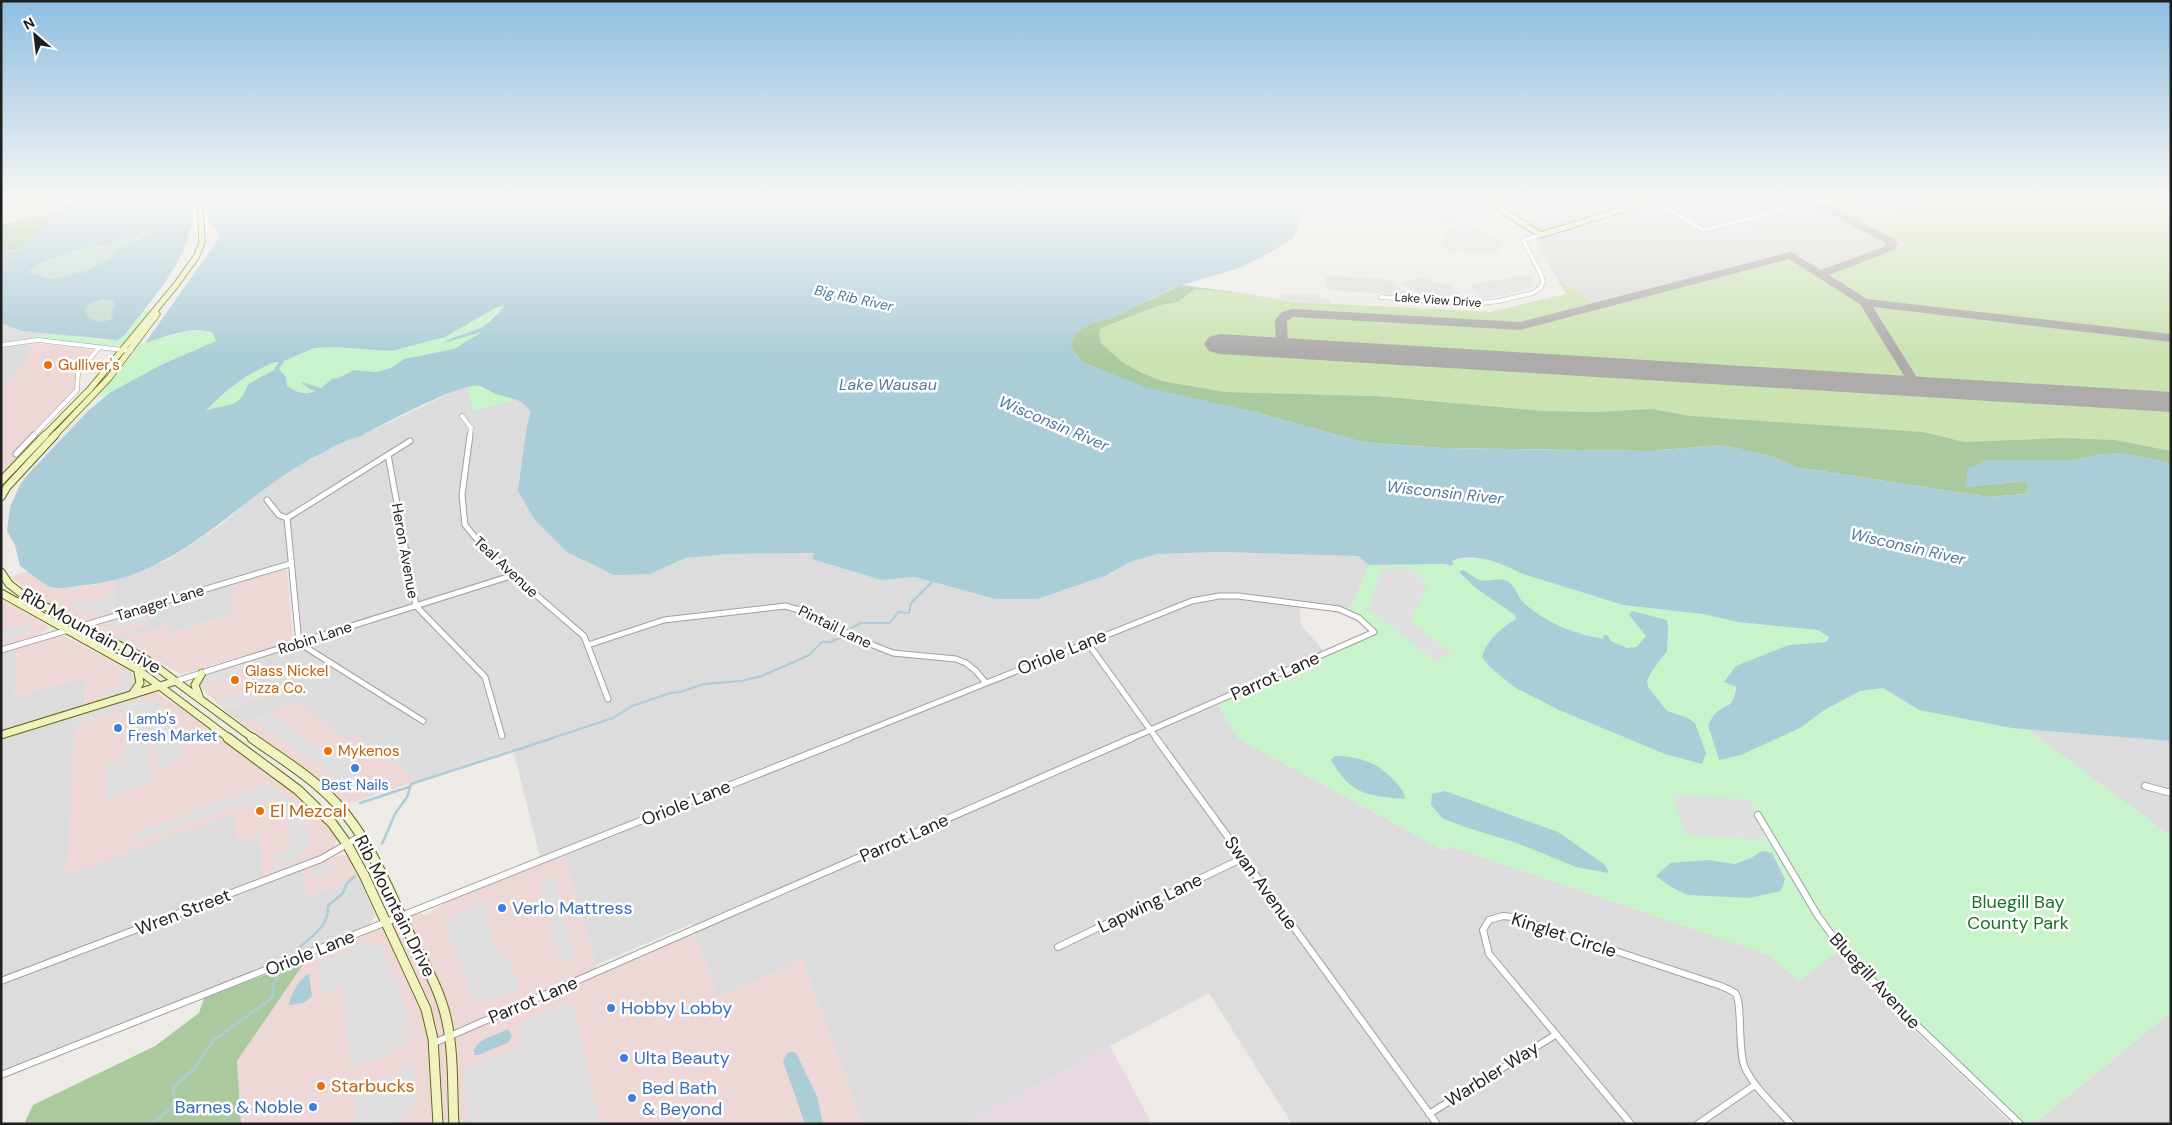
<svg xmlns="http://www.w3.org/2000/svg" width="2172" height="1125" font-family="'DM Sans',sans-serif">
<rect width="100%" height="100%" fill="#eeebe6"/>
<path fill="#dcdcdc" d="M1488,199H1648L1541,232Z
M1662,199H1719L1741,211L1697,224L1681,215L1653,223L1629,209Z
M1856,199H1924L1884,213Z
M1,323L22,331L51,333L32,339L26,361L1,390Z
M467,387L474,410L517,399L528,406L532,413L527,425L524,447L650,574L685,558L728,554L814,553L812,559L881,580L915,577L995,599L1061,591L1105,576L1130,562L1157,554L1220,552L1358,556L1369,565L1350,609L1338,606L1299,601L1301,625L1324,651L1214,699L1239,739L1445,851L1450,846L1769,955L1798,981L1837,952L1882,999L2012,1124H1292L1209,993L964,1124H863L802,960L718,998L691,924L596,965L562,848L540,857L513,749L417,781L397,764L356,737L347,741L297,703L242,723L225,711L272,695L257,682L255,659L332,634L331,629L311,636L306,637L301,634L294,560L232,579L234,614L169,633V625L118,640L112,636L148,625L113,614L115,580L168,560L222,524L262,489L294,467L347,439L359,437L459,389Z
M17,647L14,697L85,677L84,705L50,716L76,714L235,812L259,835L263,884L303,869L307,897L359,877L375,915L371,923L363,929L1,1070V652Z
M2027,729L2171,741V836Z
M2171,1012V1124H2034Z"/>
<path fill="#edd8d7" d="M30,342L78,348L89,350L91,352L76,372V386L72,393L17,449L31,446L1,477V390L26,361Z
M281,569L287,571L293,635L288,643L182,674L118,640L169,625L170,633L234,614L232,583Z
M27,571L50,587L95,585L115,580L113,619L148,608V626L112,636L35,596L10,577Z
M1,599L47,625V629L34,638L1,648Z
M62,635L130,671L138,681L132,690L84,705L85,677L14,697L17,647Z
M255,659L257,682L273,695L225,711L198,685L204,676L209,674Z
M152,693L158,694L186,711L306,802L324,820L337,838L334,848L324,854L262,878L259,835L236,843L234,813L66,875L76,714Z
M297,703L347,740L356,737L397,764L417,781L345,805L327,787L242,723Z
M563,851L598,972L693,930L718,998L802,960L863,1124H241L237,1061L311,953L416,910L425,916L464,890Z
M340,855H345L349,857L359,877L307,897L303,869Z"/>
<path fill="#e7d8e4" d="M1110,1046L1152,1124H964Z"/>
<path fill="#dddbd7" d="M1719,199H1856L1884,213L1924,199H2171V463L2152,459L1988,460V497L1075,333L1181,285L1241,293L1292,302L1491,312L1566,294L1535,240L1540,238L1629,209L1653,223L1678,216L1694,225L1740,211Z"/>
<path fill="#cae3b1" d="M1812,199H1856L1884,213L1924,199H2171V336L1887,303C1867,300 1849,291 1834,276L1839,270L1906,244L1886,232L1894,228L1866,212L1861,213L1852,209L1838,212Z
M1783,259L1798,263L1861,304L1906,379L1900,380L1299,344L1289,340L1286,334V321L1293,316L1522,328Z
M1557,279L1593,303L1513,323L1289,311L1277,316L1275,337C1267,346 1234,340 1222,339L1221,351L2171,410V451L2115,440L2063,438L1964,442L1923,432L1690,416L1652,409L1597,412L1543,411L1377,396L1226,392L1162,381L1140,372L1121,361L1099,341V333L1101,328L1160,305L1178,302L1195,289L1241,293L1292,302L1491,312L1566,294Z
M1882,308L2171,342V397L1927,381L1916,374L1877,312L1876,310Z"/>
<path fill="#abc99f" d="M57,212C46,229 23,257 1,249V224Z
M1181,285L1241,293L1195,289L1178,302L1160,305L1101,328L1099,333L1101,343L1121,361L1140,372L1162,381L1226,392L1377,396L1543,411L1597,412L1652,409L1690,416L1923,432L1964,442L2063,438L2115,440L2171,451V463L2122,453L2097,455L2074,460H1988L1966,487L2025,481L2028,485L2026,494L1988,497L1796,467L1774,457L1722,445L1650,451L1443,448L1362,442L1255,412L1145,388L1082,362L1070,347L1075,333L1089,324L1113,317Z
M307,959L237,1061L241,1124H24L33,1105L155,1046L199,1013L204,998Z"/>
<path fill="#c4dbd0" d="M150,231L152,232L150,234L122,247L109,259L86,271L50,279L30,273C40,257 102,246 120,241C130,238 139,232 150,231Z
M105,299L113,301L115,304L112,311L113,317L103,322L92,321L84,312C88,303 96,301 105,299Z"/>
<path fill="#c8f3cb" d="M1,199H74L60,208L57,212L1,224Z
M506,305L478,329L457,335L485,332L454,349L404,359L391,368L376,372L354,370L325,384L321,388L314,386L316,391C305,395 297,392 287,386L286,377L279,369L284,361L314,348L335,347L391,351L445,337L497,307Z
M153,308L123,344L116,347L32,339C60,322 96,351 124,335C132,331 138,317 143,310Z
M204,330L212,332L216,341L163,364L104,397H97L140,344L187,332Z
M275,362H280L275,370L248,384L245,393L237,403L210,409L204,413C224,391 248,374 275,362Z
M478,386L496,394L517,399L473,411L467,387Z
M1480,558L1509,566L1520,573L1623,605L1703,614L1738,622L1818,630L1829,637L1828,642L1736,666L1734,699C1724,709 1716,712 1708,725L1719,759L1800,728L1823,711L1860,691L1883,688L1919,710L2027,729L2171,836V1012L2033,1124H2020L1842,949L1798,981L1769,955L1450,846L1445,851L1239,739L1216,702L1374,632L1349,612L1369,565L1445,564L1451,566L1454,565L1452,561L1456,559Z"/>
<path fill="#dfdfdf" d="M1406,199H1419L1412,209L1409,208L1416,210L1414,209L1421,199H1434L1424,212L1421,211L1418,215L1399,210L1403,207L1401,206Z
M1451,204L1462,206L1467,210V214L1454,223L1441,225L1435,219L1438,216L1436,215L1447,208H1450Z
M1773,209L1789,218L1738,231L1728,229L1709,234L1698,227Z
M1463,224L1482,230L1501,239L1500,243L1503,244L1496,254L1481,251L1479,254L1456,249L1453,252L1446,249L1441,244L1443,238L1452,227Z
M1527,275L1534,278L1531,288L1511,294L1482,299L1469,285Z
M1326,276L1387,279L1405,291V295L1326,290Z
M1423,277L1432,282L1452,285L1465,301L1429,298L1399,283Z
M1281,294H1317L1320,297L1317,298L1331,299V304L1289,301L1281,299Z
M1382,568H1410L1418,574L1427,587L1410,622L1451,652L1437,662L1368,609Z
M116,590L112,611L103,614L87,615L72,607L76,602L90,600L89,602L106,598L110,591Z
M146,611V620L111,631L110,626L114,622Z
M31,623L30,634L1,643V631Z
M255,659V664L241,669V672L233,677L207,685L204,681L201,680L211,673Z
M125,668L136,678L137,683L127,692L101,700V694L111,687L116,690L127,682L117,676Z
M255,668L257,683L271,694L229,709L217,699L247,689V678H250V674H247V671Z
M135,700L136,703L152,700L164,706V711L171,709L172,730L161,740L150,744L152,781L107,800L106,765L123,758V748L126,747L125,712L123,709L72,727L73,718Z
M269,713L331,755L350,740L363,750L344,766L365,779L353,789L291,747L256,722Z
M199,728L198,740L174,748L181,747V760L157,771L156,744Z
M267,784L268,786L272,784L304,810L309,846L301,855L290,863L273,870L276,865L275,855L293,848V844L286,846V840L291,836L288,817L269,799L242,809V805L136,843V833L233,796L234,799L238,798V794Z
M1673,794L1751,800L1765,840L1685,835Z
M332,860L334,871L309,880V869Z
M552,877H555L574,958L561,963L555,941H551L550,934L553,930L548,913H544L542,905L545,902L540,881Z
M486,900L490,935L498,953L505,952L520,991L495,1000L474,1002L444,922Z
M370,941L372,947L380,943L401,993L410,1023L403,1027L404,1029L411,1026L414,1037L406,1040L407,1045L397,1049L396,1044L390,1047L391,1053L351,1070L343,984L321,996L319,964L340,955H346L347,950Z
M572,1001L600,1124H468L464,1070L521,1045L517,1025Z
M415,1064V1105L408,1108V1115L388,1124H358L354,1093L395,1075V1081L398,1080L403,1067Z"/>
<path fill="#abcdd7" fill-rule="evenodd" d="M74,199H1307L1304,213L1293,238L1271,252L1239,268L1175,287L1113,317L1089,324L1075,333L1070,347L1082,362L1145,387L1255,412L1362,442L1443,448L1650,451L1722,445L1774,457L1796,467L1988,497L2026,494L2028,485L2025,481L1966,487L1967,469L1988,460H2074L2097,455L2122,453L2171,463V741L2012,728L1919,710L1883,688L1860,691L1823,711L1800,728L1741,755L1719,760L1708,725C1710,722 1712,717 1715,714C1727,702 1733,710 1736,687L1724,682L1736,666L1789,645L1827,642L1829,637L1818,630L1738,622L1703,614L1623,605L1520,573C1503,563 1471,551 1452,561L1454,564L1451,566L1445,564L1369,565L1358,556L1220,552L1157,554L1130,562L1105,576L1037,599H995L915,577L881,580L812,559L814,553L728,554L685,558L650,574L614,575L567,552L535,520L518,491L527,425L531,413C523,398 511,399 496,394C490,392 485,387 479,386C461,382 380,426 359,437C344,440 331,448 318,455C238,496 181,577 85,585C75,586 61,590 51,587C46,586 26,570 20,566L15,545L7,531L10,507L20,485L29,473L89,410L111,392L163,364L216,341L212,332C190,326 166,337 145,343L217,241L219,236L216,227L207,223L190,227C186,263 146,306 125,335L117,340L22,331L1,323V249L9,252L21,248L51,222L59,208ZM150,231V234L122,247L109,259L86,271L50,279L30,272C41,256 101,246 120,241C131,238 139,232 150,231ZM105,299L113,301L115,304L112,311L113,317C102,326 87,321 85,309L93,302ZM505,306C496,314 489,325 477,329C466,334 454,336 443,343L482,332L454,349L404,359L391,368L376,372L354,370L338,378L332,379L321,388L301,382L308,388L315,391C305,396 297,392 287,386L286,377L279,369L284,361L314,348L335,347L391,351L445,337L497,307ZM275,362H279L274,370L248,384C239,411 227,402 206,411C225,390 248,373 275,362Z
M1463,570C1469,573 1474,578 1480,580C1489,582 1499,577 1507,581C1515,584 1517,596 1523,602C1545,623 1575,634 1604,639L1603,635L1608,636L1611,641L1627,648L1637,647L1646,636L1629,615L1632,611L1667,620L1668,626L1667,651L1652,671L1647,680L1648,687L1667,711L1688,718L1695,723L1706,753L1702,764L1665,754L1559,710L1514,687L1489,666L1482,657C1487,639 1502,628 1516,619L1515,615L1477,589L1459,572Z
M1335,756C1348,756 1359,758 1371,763C1381,767 1406,788 1405,799C1391,798 1367,796 1355,788C1345,782 1337,770 1331,760Z
M1445,791L1558,832L1605,865L1609,873L1576,867L1517,843L1468,828L1442,818L1431,805L1432,794Z
M1762,851L1772,853L1785,879L1781,891L1749,898L1688,895L1671,887L1656,876L1670,863L1708,860L1735,864L1751,858Z
M309,974L312,997L303,1003L289,1005C289,998 300,976 309,974Z
M508,1029L512,1035L509,1042L479,1055H474C472,1040 497,1035 508,1029Z
M792,1052L796,1053L817,1096L823,1124H805L783,1061L787,1053Z"/>
<path fill="#fff" d="M191,199H206L209,229L194,232Z"/>
<g fill="none" stroke-linecap="round" stroke-linejoin="round">
<path stroke="#abcdd7" stroke-width="2" d="M851,628L861,623H890L898,612L909,613L911,603L934,580
M549,739L613,718L632,706L670,693L680,692L704,684L741,681L762,676L809,655L822,642H830L840,638"/>
<path stroke="#abcdd7" stroke-width="2.5" d="M360,803L409,787
M382,844L395,814L407,797L411,784L553,738
M296,951C309,937 329,928 328,906L343,893L347,883L355,876
M151,1124L173,1107L174,1087L193,1070L214,1040L272,998L274,982L281,973"/>
<path fill="#aeacaa" fill-rule="evenodd" d="M1805,199H1816L1892,238L1898,244L1894,250L1829,275L1867,299L2171,334V342L1873,307L1923,387L1917,391L1911,387L1860,304L1789,259L1520,330L1293,317L1287,321L1288,349L1282,353L1276,349L1275,320L1282,312L1292,309L1520,322L1791,252L1821,270L1886,246L1884,242L1806,202Z"/>
<path fill="#aeacaa" fill-rule="evenodd" d="M1220,334L2171,392V412L1220,354L1209,351L1204,344L1209,337Z"/>
<g stroke="#a0a0a0" stroke-width="5">
<path id="street-far2" d="M1612,199L1627,208
M1758,199L1780,210
M1652,200L1703,230L1780,211
M1381,297L1473,304L1499,301L1533,293L1541,287L1543,282L1541,274L1523,240L1541,235
M1,345L38,340L131,351
M462,416L471,428L470,436
M33,436L77,390L78,373L98,349"/>
</g>
<g stroke="#a0a0a0" stroke-width="7">
<path id="street-far1" d="M470,435L462,495L465,525L480,543L521,582L584,636L608,699
M16,454L34,435
M388,455L416,606L485,677L502,736
M267,500L279,515L287,518L299,643L423,721
M287,518L410,441
M1087,642L1157,739
M588,645L664,620L785,606L807,612L860,640L893,653L956,659L966,663L976,671L986,683
M1,650L290,564
M176,681L514,575
M846,739L1192,601L1219,596H1238L1339,609L1359,618L1374,632L1130,739"/>
</g>
<g stroke="#a0a0a0" stroke-width="8">
<path id="street" d="M1156,738L1437,1124
M2145,786L2171,793
M1758,815L1818,916L1842,949L1906,1015L2020,1124
M1058,947L1243,858
M1,981L321,859L361,836
M434,1043L1132,738
M1,1075L849,738
M1429,1114L1555,1035
M1631,1124L1489,954L1483,930L1489,920L1503,916L1513,917L1721,986C1725,988 1731,990 1735,993C1743,1000 1737,1050 1745,1068C1756,1090 1775,1106 1791,1124
M1698,1124L1755,1085"/>
</g>
<g stroke="#616a11" stroke-width="7">
<path id="secondary-far2" d="M1484,199L1541,235L1655,199
M44,436L90,389L176,285L196,257L202,243L200,199
M54,436L109,378L157,314"/>
</g>
<g stroke="#616a11" stroke-width="9">
<path id="secondary-far1" d="M1,481L45,435
M1,497L7,487L55,435
M1,572L9,584L22,594L147,660L254,739
M1,593L137,669L230,739
M133,693L140,683L138,672
M200,699L195,685L202,673
M1,735L176,681"/>
</g>
<g stroke="#616a11" stroke-width="11">
<path id="secondary" d="M228,738L298,790L332,823L347,844L364,875L426,1009L433,1039L438,1124
M252,738C280,758 312,777 336,803C371,840 388,890 410,935C424,963 441,991 447,1022C454,1055 452,1090 454,1124"/>
</g>
<use href="#street-far2" stroke="#fff" stroke-width="4"/>
<use href="#street-far1" stroke="#fff" stroke-width="5"/>
<use href="#street" stroke="#fff" stroke-width="6"/>
<use href="#secondary-far2" stroke="#f0f3bf" stroke-width="5.5"/>
<use href="#secondary-far1" stroke="#f0f3bf" stroke-width="7"/>
<use href="#secondary" stroke="#f0f3bf" stroke-width="9"/>
</g>
<linearGradient id="sky" x2="0" y2="1"><stop stop-color="#8fbee1"/><stop offset="0.56" stop-color="#f7f6f4"/><stop offset="1" stop-color="#f7f6f4" stop-opacity="0"/></linearGradient>
<rect width="2172" height="357" fill="url(#sky)"/>
<g fill="#e8710a" stroke="#fff" stroke-width="2">
<circle cx="48" cy="365" r="5"/>
<circle cx="235" cy="680" r="5"/>
<circle cx="328" cy="751" r="5"/>
<circle cx="260" cy="811" r="5"/>
<circle cx="321" cy="1086" r="5"/>
</g>
<g fill="#3f7fe0" stroke="#fff" stroke-width="2">
<circle cx="118" cy="728" r="5"/>
<circle cx="355" cy="768" r="5"/>
<circle cx="502" cy="908" r="5"/>
<circle cx="611" cy="1008" r="5"/>
<circle cx="624" cy="1058" r="5"/>
<circle cx="632" cy="1098" r="5"/>
<circle cx="313" cy="1107" r="5"/>
</g>
<g text-anchor="middle" stroke-width="5" stroke-linejoin="round" paint-order="stroke">
<g font-size="12" fill="#1f1f1f" stroke="#fff">
<text transform="translate(1438 300) rotate(4)" y="4">Lake View Drive</text>
</g>
<g font-size="14" font-style="italic" fill="#52789d" stroke="#fff">
<text transform="translate(854 298) rotate(12)" y="5">Big Rib River</text>
</g>
<g font-size="15" fill="#c56008" stroke="#fff" text-anchor="start">
<text x="58" y="370">Gulliver's</text>
<text x="245" y="676">Glass Nickel<tspan x="245" dy="17">Pizza Co.</tspan></text>
<text x="338" y="756">Mykenos</text>
</g>
<g font-size="15" fill="#1f1f1f" stroke="#fff">
<text transform="translate(405 551) rotate(80)" y="5">Heron Avenue</text>
<text transform="translate(506 567) rotate(43)" y="5">Teal Avenue</text>
<text transform="translate(160 603) rotate(-17)" y="5">Tanager Lane</text>
<text transform="translate(835 627) rotate(26)" y="5">Pintail Lane</text>
<text transform="translate(315 638) rotate(-18)" y="5">Robin Lane</text>
</g>
<g font-size="15" fill="#366cbe" stroke="#fff" text-anchor="start">
<text x="128" y="724">Lamb's<tspan x="128" dy="17">Fresh Market</tspan></text>
<text x="355" y="790" text-anchor="middle">Best Nails</text>
</g>
<g font-size="16" font-style="italic" fill="#52789d" stroke="#fff">
<text x="888" y="390">Lake Wausau</text>
<text transform="translate(1054 423) rotate(23)" y="6">Wisconsin River</text>
<text transform="translate(1445 492) rotate(6)" y="6">Wisconsin River</text>
<text transform="translate(1908 546) rotate(13)" y="6">Wisconsin River</text>
</g>
<g font-size="18" fill="#1f1f1f" stroke="#fff">
<text transform="translate(91 631) rotate(29)" y="6">Rib Mountain Drive</text>
<text transform="translate(1062 652) rotate(-22)" y="6">Oriole Lane</text>
<text transform="translate(1275 676) rotate(-24)" y="6">Parrot Lane</text>
<text transform="translate(686 803) rotate(-22)" y="6">Oriole Lane</text>
<text transform="translate(904 838) rotate(-24)" y="6">Parrot Lane</text>
<text transform="translate(1261 883) rotate(54)" y="6">Swan Avenue</text>
<text transform="translate(1150 903) rotate(-26)" y="6">Lapwing Lane</text>
<text transform="translate(395 906) rotate(63)" y="6">Rib Mountain Drive</text>
<text transform="translate(183 912) rotate(-21)" y="6">Wren Street</text>
<text transform="translate(1564 935) rotate(18)" y="6">Kinglet Circle</text>
<text transform="translate(310 953) rotate(-22)" y="6">Oriole Lane</text>
<text transform="translate(1875 981) rotate(47)" y="6">Bluegill Avenue</text>
<text transform="translate(533 1000) rotate(-23)" y="6">Parrot Lane</text>
<text transform="translate(1492 1074) rotate(-32)" y="6">Warbler Way</text>
</g>
<g font-size="18" fill="#c56008" stroke="#fff" text-anchor="start">
<text x="270" y="817">El Mezcal</text>
<text x="331" y="1092">Starbucks</text>
</g>
<g font-size="18" fill="#18711f" stroke="#fff">
<text x="2018" y="908">Bluegill Bay<tspan x="2018" dy="21">County Park</tspan></text>
</g>
<g font-size="18" fill="#366cbe" stroke="#fff" text-anchor="start">
<text x="512" y="914">Verlo Mattress</text>
<text x="621" y="1014">Hobby Lobby</text>
<text x="634" y="1064">Ulta Beauty</text>
<text x="642" y="1094">Bed Bath<tspan x="642" dy="21">&amp; Beyond</tspan></text>
<text x="303" y="1113" text-anchor="end">Barnes &amp; Noble</text>
</g>
</g>
<rect width="2172" height="1125" fill="none" stroke="#1f1f1f" stroke-width="5"/>
<g transform="translate(35 35) rotate(332)" stroke="#ffffff" stroke-width="4" paint-order="stroke">
<path d="M0-4L9 19L0 12L-9 19Z" fill="#1f1f1f"/>
<text y="-8" font-size="14" font-weight="bold" text-anchor="middle" fill="#1f1f1f">N</text>
</g>
</svg>
